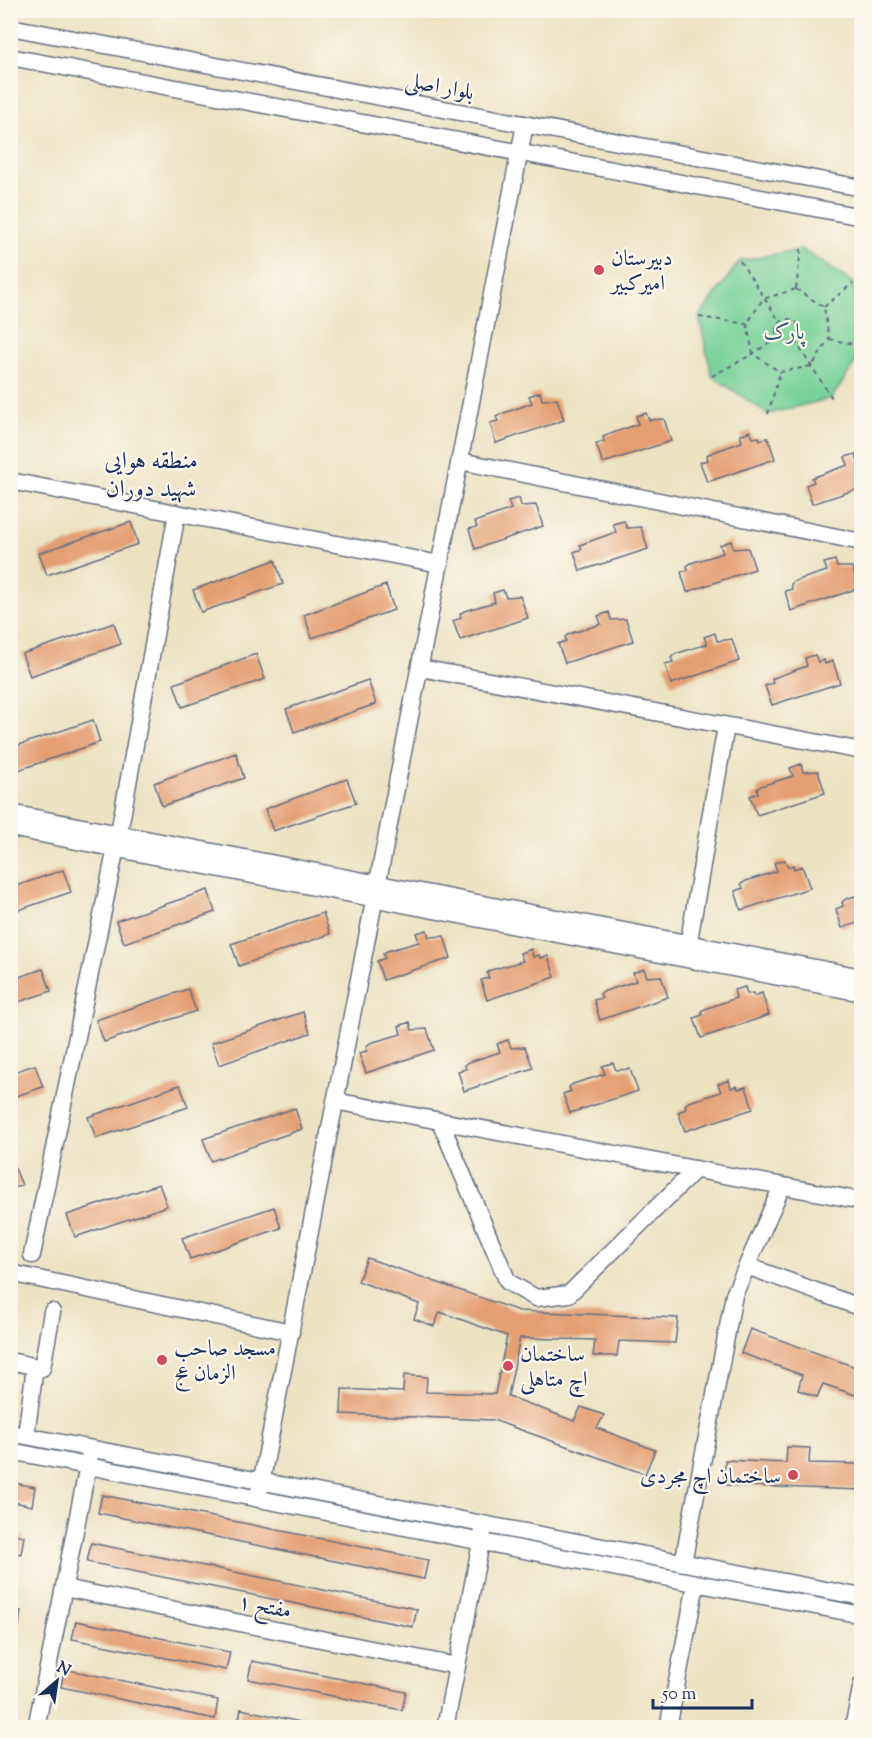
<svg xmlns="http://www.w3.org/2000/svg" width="872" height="1738" font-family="'Sorts Mill Goudy',Amiri,serif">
<rect width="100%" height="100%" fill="#fbf7ec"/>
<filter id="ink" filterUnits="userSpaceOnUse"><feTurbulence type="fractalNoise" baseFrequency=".0167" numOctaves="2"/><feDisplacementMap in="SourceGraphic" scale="12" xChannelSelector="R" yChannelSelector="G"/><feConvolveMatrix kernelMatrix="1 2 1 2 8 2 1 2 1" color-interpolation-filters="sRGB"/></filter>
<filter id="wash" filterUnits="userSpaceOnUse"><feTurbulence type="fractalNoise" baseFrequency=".008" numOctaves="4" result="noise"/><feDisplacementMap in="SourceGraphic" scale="24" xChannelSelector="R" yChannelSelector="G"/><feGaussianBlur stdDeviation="1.35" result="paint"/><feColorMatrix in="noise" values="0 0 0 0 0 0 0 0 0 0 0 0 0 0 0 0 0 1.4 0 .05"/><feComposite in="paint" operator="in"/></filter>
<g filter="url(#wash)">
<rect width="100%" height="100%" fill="#ece3c3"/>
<path fill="#78d298" stroke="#4a807b" stroke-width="1.5" d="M801,249L853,283L861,323V354L832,398L768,414L712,376L699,317L740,261Z"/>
<g id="blocks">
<path fill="#e49e72" d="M540,392L542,400L557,399L564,420L496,443L490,423L498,421L496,417L501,414L532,403L529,396Z
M646,413L649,420L664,419L671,441L603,463L596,444L604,441L603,437L607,435L638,424L636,416Z
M750,431L753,438L759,437L760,440L768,438L775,459L707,482L700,462L708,460L707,455L711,453L742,442L740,435Z
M856,454L858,461L861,460V488L812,504L806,485L814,482L812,478L817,476L848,465L845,457Z
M519,498L521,506L536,505L543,526L475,549L469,529L477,527L475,522L480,520L511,509L508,501Z
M624,521L627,528L641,527L648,549L580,571L574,552L582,549L580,545L585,543L616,532L613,524Z
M131,522L138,544L47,575L39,553Z
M731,541L733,549L748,548L755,569L687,592L681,572L688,570L687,566L691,563L723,553L720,545Z
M275,560L283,584L201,612L193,590Z
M835,560L837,567H852L859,588L791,611L785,591L792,589L791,584L795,581L827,571L824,563Z
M386,585L394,610L312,638L304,615Z
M503,590L506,597L520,596L528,618L460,640L453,621L461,618L460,614L464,611L495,602L493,593Z
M609,612L611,620L626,619L633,641L565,663L558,644L566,641L565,637L569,634L601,624L598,616Z
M114,623L121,644L30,676L22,654Z
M715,633L717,641L732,639L739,661L671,684L665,664L673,662L671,658L675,654L707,644L704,637Z
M256,654L265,679L182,707L174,684Z
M815,655L818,662L824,660L825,664L833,661L840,683L772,705L765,686L773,683L772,679L776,677L807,666L805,658Z
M368,680L376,704L294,732L286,709Z
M93,720L100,742L10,773V748Z
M236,753L244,778L162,806L154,783Z
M801,764L803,772L818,771L825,793L757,815L750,796L758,793L757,789L761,786L793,776L790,768Z
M347,779L356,803L273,831L265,809Z
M785,860L788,867L793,865L794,869L802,866L810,888L741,910L735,891L743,888L741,884L746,881L777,871L774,863Z
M63,870L71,892L10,913V888Z
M208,890L215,912L124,943L116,921Z
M861,894V922L842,928L836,909L843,906L842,902L846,899Z
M323,913L330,934L239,966L231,944Z
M427,930L429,937L444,936L451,958L383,980L377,961L385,958L383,954L387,951L419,942L416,933Z
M531,949L533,957L539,955L540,958L548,956L555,977L487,1000L481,980L489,978L487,973L491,970L523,961L520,953Z
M43,969L51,991L10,1005V980Z
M644,969L647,977L661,976L668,997L600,1020L594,1000L602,998L600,994L605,991L636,981L633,973Z
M745,987L747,994L753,993L754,996L762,993L769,1015L701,1038L694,1018L702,1015L701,1011L705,1009L736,998L734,990Z
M188,989L196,1011L104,1042L96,1020Z
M303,1012L310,1033L219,1065L211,1043Z
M410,1022L412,1030L427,1029L434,1050L366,1073L359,1053L367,1051L366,1047L370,1043L401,1034L399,1026Z
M508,1040L511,1048L525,1047L533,1068L464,1091L458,1071L466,1069L465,1065L469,1062L500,1052L497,1044Z
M613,1063L616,1070L630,1069L638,1091L570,1113L563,1094L571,1091L569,1087L573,1084L605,1074L602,1066Z
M35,1065L43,1087L10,1098V1073Z
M729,1080L731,1088L737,1086L738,1089L746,1087L753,1109L685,1131L678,1112L686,1109L685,1105L689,1102L721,1092L718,1084Z
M180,1085L188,1107L96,1138L88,1117Z
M295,1108L302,1129L211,1161L203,1139Z
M10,1157L22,1185L10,1189Z
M159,1184L167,1206L75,1237L67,1215Z
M274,1207L281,1228L190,1259L182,1238Z
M367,1258L519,1311L678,1318L675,1343L619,1341L617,1356H593L595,1340L520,1338L508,1396L574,1421L581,1407L604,1415L597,1428L655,1450L645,1474L493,1420L341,1414L342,1389L403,1392L404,1375L427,1377L426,1392L495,1394L507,1336L440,1312L434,1326L414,1319L419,1304L358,1281Z
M750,1329L861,1369V1397L823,1384L817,1397L798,1390L802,1375L741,1353Z
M787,1447L810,1448L809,1463L861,1464V1490L724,1485L725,1460L786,1463Z
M10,1482L35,1487L32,1506L10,1501Z
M102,1495L428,1560L424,1579L98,1513Z
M10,1533L24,1536L21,1554L10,1552Z
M91,1543L417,1609L413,1627L87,1562Z
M10,1609L21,1611L16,1641H10Z
M76,1621L230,1652L226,1670L72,1639Z
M252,1661L406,1692L402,1710L248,1679Z
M64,1669L218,1700L215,1719L61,1687Z
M241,1709L305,1723L304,1728H237Z"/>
</g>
</g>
<g filter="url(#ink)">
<use href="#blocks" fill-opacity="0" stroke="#646e81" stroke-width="1.5"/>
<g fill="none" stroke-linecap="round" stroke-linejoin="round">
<g stroke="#646e81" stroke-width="19">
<path id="minor" d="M10,27L862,188
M10,57L862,217
M460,461L862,542
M10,481L440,564
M420,668L862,751
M10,813L862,977
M10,828L862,993
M687,952L726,726
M335,1101L862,1201
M440,1121L508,1282L536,1298L569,1294L696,1169
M32,1255L119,833L177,513
M747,1266L862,1308
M10,1273L291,1332
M10,1361L42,1368L52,1312
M10,1433L862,1597
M26,1436L35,1367
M10,1451L862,1615
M258,1499L525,124
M683,1563L734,1295L782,1186
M64,1588L457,1666
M36,1728L90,1455
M445,1728L483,1532
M668,1728L696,1584
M853,1728L862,1684"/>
</g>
<path stroke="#646e81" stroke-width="2" stroke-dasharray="4.5 4.5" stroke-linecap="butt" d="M740,261L780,322
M796,289L824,307L829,339L812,366L780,372L753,354L747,324L763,299Z
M796,289L801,249
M824,307L853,283
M699,317L747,324
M776 331a12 12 0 1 1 24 0a12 12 0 1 1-24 0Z
M829,339L862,346
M795,341L832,398
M712,376L753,354L777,337
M768,414L780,372"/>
<use href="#minor" stroke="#fff" stroke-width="16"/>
</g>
</g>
<g fill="#d1495b" stroke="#fbf7ec" stroke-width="2">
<circle cx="599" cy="270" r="6"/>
<circle cx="162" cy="1360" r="6"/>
<circle cx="508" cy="1366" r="6"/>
<circle cx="793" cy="1475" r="6"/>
</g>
<g text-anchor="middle" stroke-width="4.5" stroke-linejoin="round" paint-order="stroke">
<g font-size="22" fill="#1b2f5e" stroke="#fbf7ec">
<text transform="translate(440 85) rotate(11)" y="8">بلوار اصلی</text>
<text transform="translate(265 1605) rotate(11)" y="8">مفتح ۱</text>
</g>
<g font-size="22" fill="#1b2f5e" stroke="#fbf7ec" text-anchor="start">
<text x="611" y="265">دبیرستان<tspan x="611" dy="25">امیرکبیر</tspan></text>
<text x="174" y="1355">مسجد صاحب<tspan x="174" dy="25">الزمان عج</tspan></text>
<text x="520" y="1361">ساختمان<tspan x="520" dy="25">اچ متاهلی</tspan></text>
<text x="781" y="1483" text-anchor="end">ساختمان اچ مجردی</text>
</g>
<g font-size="22" fill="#32586c" stroke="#fbf7ec">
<text x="784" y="339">پارک</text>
</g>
<g font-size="24" fill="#1b2f5e" stroke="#fbf7ec">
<text x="151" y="468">منطقه هوایی<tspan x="151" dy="28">شهید دوران</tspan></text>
</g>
</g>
<rect width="872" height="1738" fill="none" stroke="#fbf7ec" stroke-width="36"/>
<g transform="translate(57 1681) rotate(29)" stroke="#fbf7ec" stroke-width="4.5" paint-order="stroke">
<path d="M0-4.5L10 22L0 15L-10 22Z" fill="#1b2f5e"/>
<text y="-9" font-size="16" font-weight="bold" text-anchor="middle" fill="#1b2f5e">N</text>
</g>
<path d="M653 1699v9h99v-9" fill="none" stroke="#1b2f5e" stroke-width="3"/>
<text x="662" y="1699" font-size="18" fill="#1b2f5e" stroke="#fbf7ec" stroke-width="4.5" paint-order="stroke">50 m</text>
</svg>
